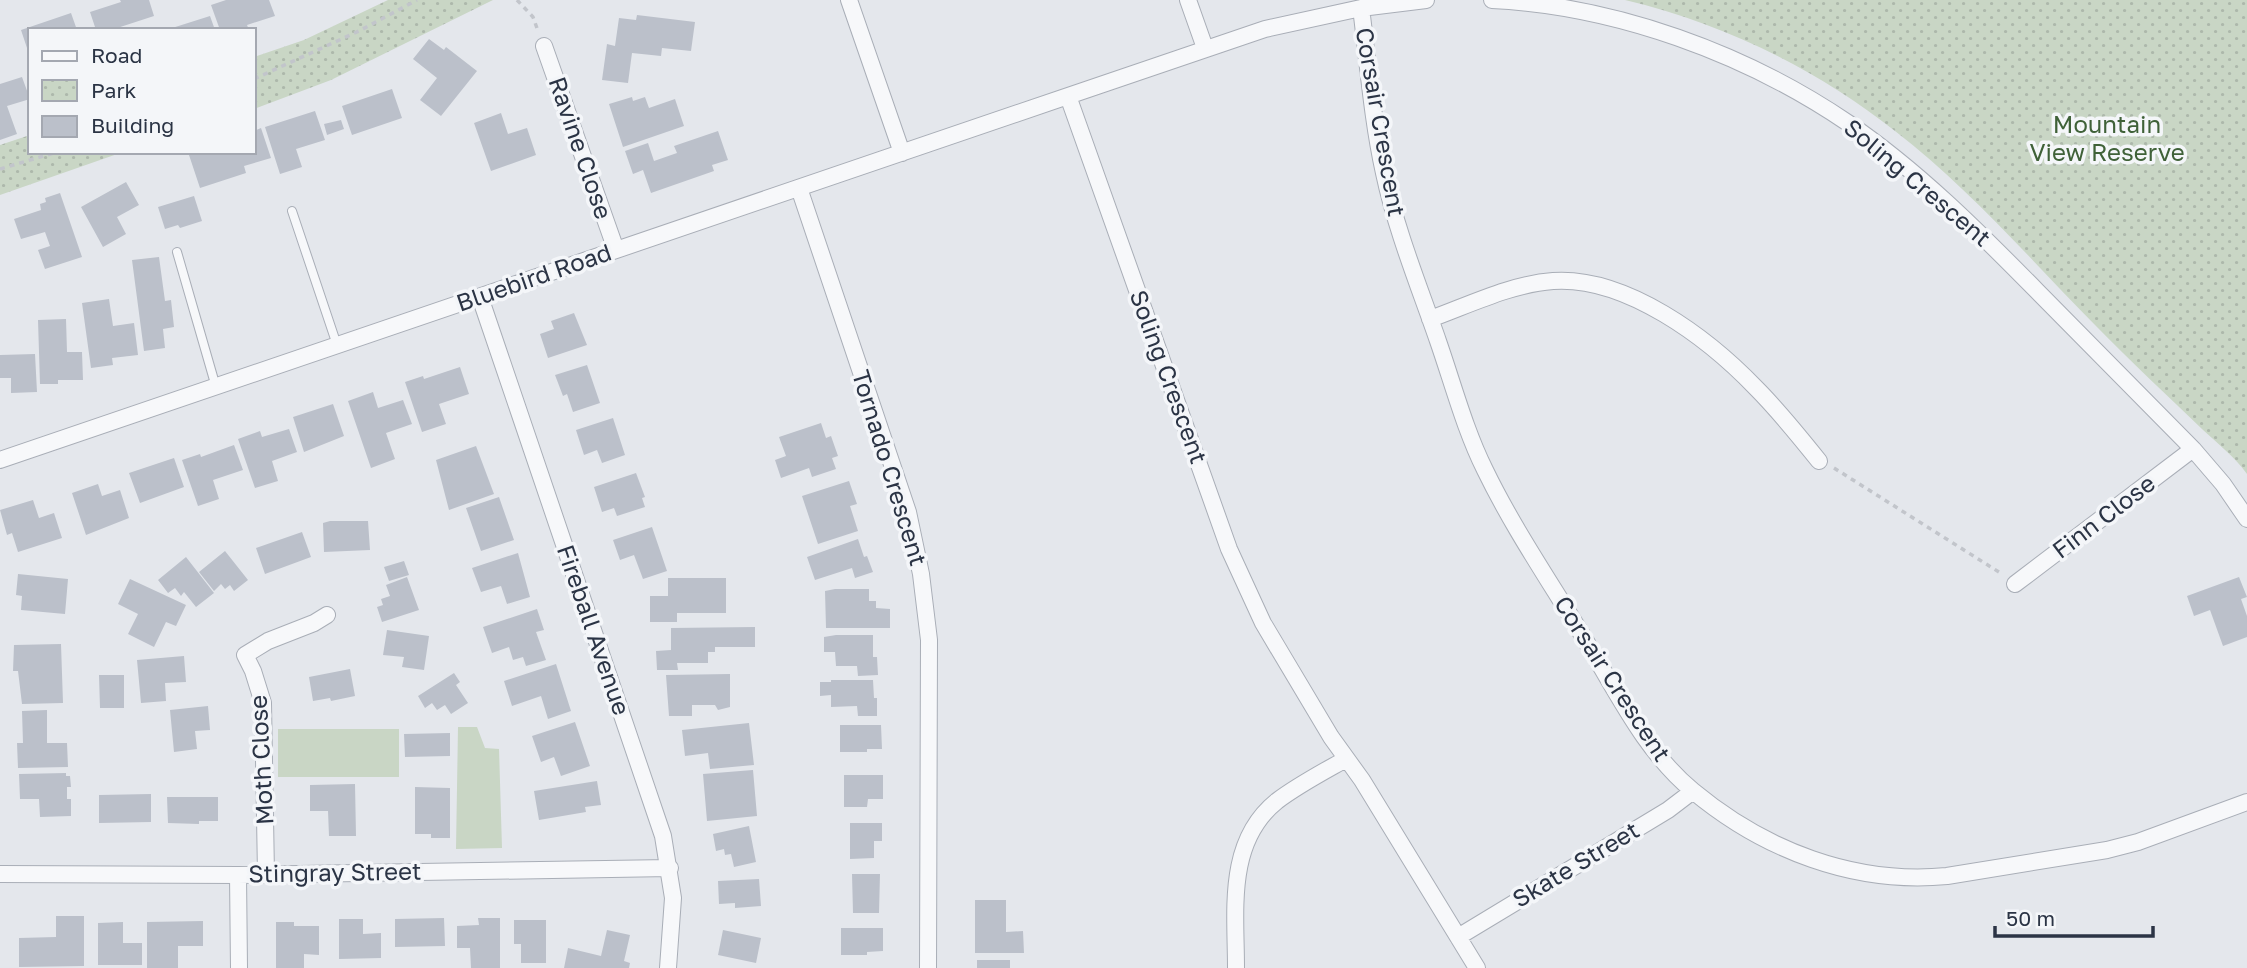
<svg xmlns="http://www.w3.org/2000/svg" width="2247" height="968" font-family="'Golos Text',sans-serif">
<defs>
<pattern id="park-dots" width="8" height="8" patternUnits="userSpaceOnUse" patternTransform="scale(1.75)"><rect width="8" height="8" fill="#c9d6c5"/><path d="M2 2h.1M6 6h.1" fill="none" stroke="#adb8ab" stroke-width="1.8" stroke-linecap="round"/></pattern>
</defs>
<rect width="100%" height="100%" fill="#e4e7ec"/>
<path fill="#c9d6c5" d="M458,727H477L485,748L499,749L502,848L456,849Z
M278,729H399V777H278Z"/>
<path fill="url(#park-dots)" d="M388,0H493L331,80L254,109V57L304,40Z
M1625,0H2247V474C2235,457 2217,443 2202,429C2167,395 2130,361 2096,326C2030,259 1969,188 1895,131C1816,69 1723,23 1625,0Z
M30,135V152H123L0,195V145Z"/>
<path fill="#bbc0ca" d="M120,0H149L154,16L111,30H96L90,12L121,2Z
M226,0H269L275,16L247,25L249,30H220L211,5Z
M71,13L77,30H30L29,54L21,30Z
M637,15L695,22L691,51L662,48L661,56L632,53L628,83L602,80L607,44L615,46L619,18L636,20Z
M210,16L215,30H169V29Z
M429,39L444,50L446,47L477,71L441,116L420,100L437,78L413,59Z
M22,77L30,99L7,106L17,134L0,140V84Z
M392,89L402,118L352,135L342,106Z
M632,97L633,101L645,97L649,108L675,99L684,126L623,147L609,104Z
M315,111L325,140L296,149L302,167L280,174L265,127Z
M501,113L508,134L527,128L536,155L491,171L474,123Z
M341,120L344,129L327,135L324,124Z
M261,128L271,158L244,166L246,173L200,188L188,152H254V131Z
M718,131L728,160L712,165L714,171L651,193L643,170L633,174L625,151L648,143L654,161L677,153L674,146Z
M126,182L139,205L117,217L126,234L103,247L81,207Z
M60,193L82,257L45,269L38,250L50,246L45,232L21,239L14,219L41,210L40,204L46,202L45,198Z
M194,196L202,221L180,228L178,225L165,229L158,207Z
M159,257L165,301L171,300L174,327L163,329L165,348L144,351L132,260Z
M109,299L113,326L134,323L138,355L112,358L113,365L91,368L82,303Z
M574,313L587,345L548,358L540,334L554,329L551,321Z
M66,319L67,352H82L83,380H58V384H40L38,320Z
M35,354L37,392L11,393V378H0V355Z
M587,365L600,403L573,412L567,394L563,396L555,375Z
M460,367L469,394L439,404L446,424L422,432L405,382L423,376L424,379Z
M373,392L378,408L403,400L412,424L386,433L395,459L371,468L348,401Z
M333,404L344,436L304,452L293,417Z
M613,418L625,455L602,463L597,450L584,455L576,430Z
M821,423L826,438L831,436L838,456L832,458L836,469L812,477L809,468L781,478L775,460L786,456L779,437Z
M289,429L297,452L272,461L278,481L255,488L238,439L260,431L262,437Z
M234,445L243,470L213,480L219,499L198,506L182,460L200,454L201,457Z
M476,446L494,494L449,510L436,460Z
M174,458L184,487L140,503L129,473Z
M636,473L645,497L642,498L645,507L617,516L614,508L602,512L594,487Z
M849,481L857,504L850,506L858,531L818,544L802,496Z
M98,484L102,496L120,490L129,518L86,535L72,493Z
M499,497L514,540L481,551L466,508Z
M33,500L39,518L54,513L62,538L18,552L12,533L7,535L0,510Z
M330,521H368L370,550L324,552L323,523Z
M652,527L667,571L643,579L634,555L620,560L613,540Z
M302,532L311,557L265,574L256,548Z
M858,539L864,557L867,556L873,572L855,578L852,568L815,580L807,557Z
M225,551L248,580L234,591L230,585L225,589L221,584L214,591L199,572Z
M518,553L530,597L507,604L501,586L481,592L472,568Z
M186,557L214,593L196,607L184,592L181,596L175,588L168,593L158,580Z
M404,561L409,575L389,581L384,567Z
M18,574L68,579L65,614L21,610L22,596L16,595Z
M407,577L419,610L382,622L377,607L383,605L381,599L390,596L386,585Z
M2239,577L2247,597L2241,599L2247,616V637L2223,646L2210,610L2194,616L2187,596Z
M668,578H726V613H677V622H650V596H668Z
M130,579L186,605L176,626L166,622L154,647L128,634L138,614L118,604Z
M835,589H869V601H876V608L890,609V628H826L825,591Z
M537,609L544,630L536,632L546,660L526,666L523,657L513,660L509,647L492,653L483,627Z
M755,627V647H715V652H708V663H677L678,670H657L656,651L671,650V628Z
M387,630L429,636L424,670L402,667L404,657L383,655Z
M836,635H873V657H877L878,675L858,676L857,666H836L835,652H824V637Z
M61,644L63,703L22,704L18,671H13L14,645Z
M184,656L186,682L165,683L166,701L141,703L137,660Z
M556,664L571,711L548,719L541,696L512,706L504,681Z
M350,669L355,696L331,701L330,698L313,701L309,677Z
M454,673L460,682L456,685L468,703L451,714L445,705L437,710L432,703L425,708L418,696Z
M730,674V707L718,710L715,705H692V716H669L666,675Z
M99,675H124V708H100Z
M831,680H873L874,698H877V716H858L857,706L831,707V695L820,696V682H831Z
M208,706L210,730L195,731L197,749L174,752L170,710Z
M47,710V743H67L68,767L18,768L17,743H23L22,711Z
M575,722L590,766L561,776L554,757L541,762L532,736Z
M749,723L754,765L710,769L708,753L685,756L682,730Z
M840,725H881L882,749H867V752H840Z
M450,733V756L405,757L404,734Z
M753,770L757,816L707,821L703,774Z
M66,773V776H70L71,787H67V799H71V816L40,817L39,799H20L19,774Z
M844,775H883V799H868L867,807H844Z
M597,781L601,805L585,807L586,812L539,820L534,791Z
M355,784L356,836H329L328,811H310V785Z
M415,787L450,788V838H431V834H415Z
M151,794V822L99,823V795Z
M167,797H218V821H199V824L168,823Z
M850,823H882V841H874V858L850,859Z
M749,826L756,862L734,867L731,854L725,855L724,849L716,851L713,834Z
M852,874H880L879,913H853Z
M759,879L761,906L735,908V903L719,904L718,881Z
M975,900H1006V932L1023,931L1024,953H975Z
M56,916H84V966L19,967V938L56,937Z
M444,918L445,946L395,947V919Z
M478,918H500V968H471L470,948H457V926L479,925Z
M339,919H363V934L381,933V958L339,959Z
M514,920H546V963H521V944H514Z
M203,921V946H178V968H147V922Z
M123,922V943H142V965H98V923Z
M276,922H294V926H319V955L304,954V968H276Z
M841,928H883V951L867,952V955H841Z
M607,930L630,935L624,961L630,963L629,968H564L568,948L601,956Z
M723,930L761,938L756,963L718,955Z
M977,960H1010V968H977Z"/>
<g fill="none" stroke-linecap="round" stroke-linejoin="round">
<g stroke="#a9aeb7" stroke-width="10">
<path id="service" d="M292,211L337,345
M177,252L216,387"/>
</g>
<g stroke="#a9aeb7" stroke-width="18">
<path id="minor" d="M849,0L902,153
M1188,0L1205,48
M1426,0L1361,8L1265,29L1068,96L1229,549L1263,623L1331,737L1362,780L1477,968
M1492,0C1615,6 1745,53 1848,123C1917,170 1978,231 2037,291C2089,344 2141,396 2193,449L2223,484L2247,519
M1361,8C1368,62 1372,119 1384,173C1396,230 1419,286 1438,341C1453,384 1465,430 1485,470C1515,532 1555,589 1590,648C1620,698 1647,753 1693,791C1764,850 1854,885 1947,876L2107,850L2138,842L2247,802
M544,46L616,250
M799,188L908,512L921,574L929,640L928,968
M480,297L663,836L673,898L668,968
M1430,319C1469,305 1511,284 1553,281C1626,276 1708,338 1756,388C1779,411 1799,436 1819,461
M0,460L1068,96
M2015,584L2193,449
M0,874L238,875L670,868
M266,874L263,703L253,671L245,655L268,641L314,623L327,615
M238,875L239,968
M1458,937L1668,810L1693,791
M1236,968C1236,910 1226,842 1277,801C1298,785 1323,772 1346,759"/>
</g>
<path stroke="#c2c5cb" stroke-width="3.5" stroke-dasharray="5 5" stroke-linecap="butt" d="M517,0L533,17L538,31
M254,79L359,31L417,0
M0,169L57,152
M1834,468L2002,574"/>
<use href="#service" stroke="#f7f8fa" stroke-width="8"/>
<use href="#minor" stroke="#f7f8fa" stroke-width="16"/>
</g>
<g text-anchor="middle" stroke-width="7" stroke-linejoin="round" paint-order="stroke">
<g font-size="24" fill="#2b3445" stroke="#f4f6f9">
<text transform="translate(1380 122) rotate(80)" y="8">Corsair Crescent</text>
<text transform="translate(580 148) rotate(71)" y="8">Ravine Close</text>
<text transform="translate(1917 183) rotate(40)" y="8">Soling Crescent</text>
<text transform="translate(534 278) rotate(-19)" y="8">Bluebird Road</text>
<text transform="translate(1168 377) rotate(70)" y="8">Soling Crescent</text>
<text transform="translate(889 468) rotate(73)" y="8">Tornado Crescent</text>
<text transform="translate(2104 517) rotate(-37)" y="8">Finn Close</text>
<text transform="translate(593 630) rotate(71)" y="8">Fireball Avenue</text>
<text transform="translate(1612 679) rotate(57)" y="8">Corsair Crescent</text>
<text transform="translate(262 760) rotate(-93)" y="8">Moth Close</text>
<text transform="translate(1576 865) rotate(-31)" y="8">Skate Street</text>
<text transform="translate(335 873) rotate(-1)" y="8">Stingray Street</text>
</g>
<g font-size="24" fill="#3f6138" stroke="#f4f6f9">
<text x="2107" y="133">Mountain<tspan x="2107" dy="28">View Reserve</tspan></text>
</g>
</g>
<rect x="28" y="28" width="228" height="126" fill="#f4f6f9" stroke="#a4a8b1" stroke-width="2"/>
<rect x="42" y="51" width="35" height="10" fill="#f7f8fa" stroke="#a4a8b1" stroke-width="2"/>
<text x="91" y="63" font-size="21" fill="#2b3445">Road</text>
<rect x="42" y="80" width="35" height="21" fill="url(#park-dots)" stroke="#a4a8b1" stroke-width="2"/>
<text x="91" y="98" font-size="21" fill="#2b3445">Park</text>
<rect x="42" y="116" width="35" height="21" fill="#bbc0ca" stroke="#a4a8b1" stroke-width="2"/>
<text x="91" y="133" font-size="21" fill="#2b3445">Building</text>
<path d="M1995 926v10h158v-10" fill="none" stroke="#2b3445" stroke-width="3.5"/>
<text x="2006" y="926" font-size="21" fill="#2b3445" stroke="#f4f6f9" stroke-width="5" paint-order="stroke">50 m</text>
</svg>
